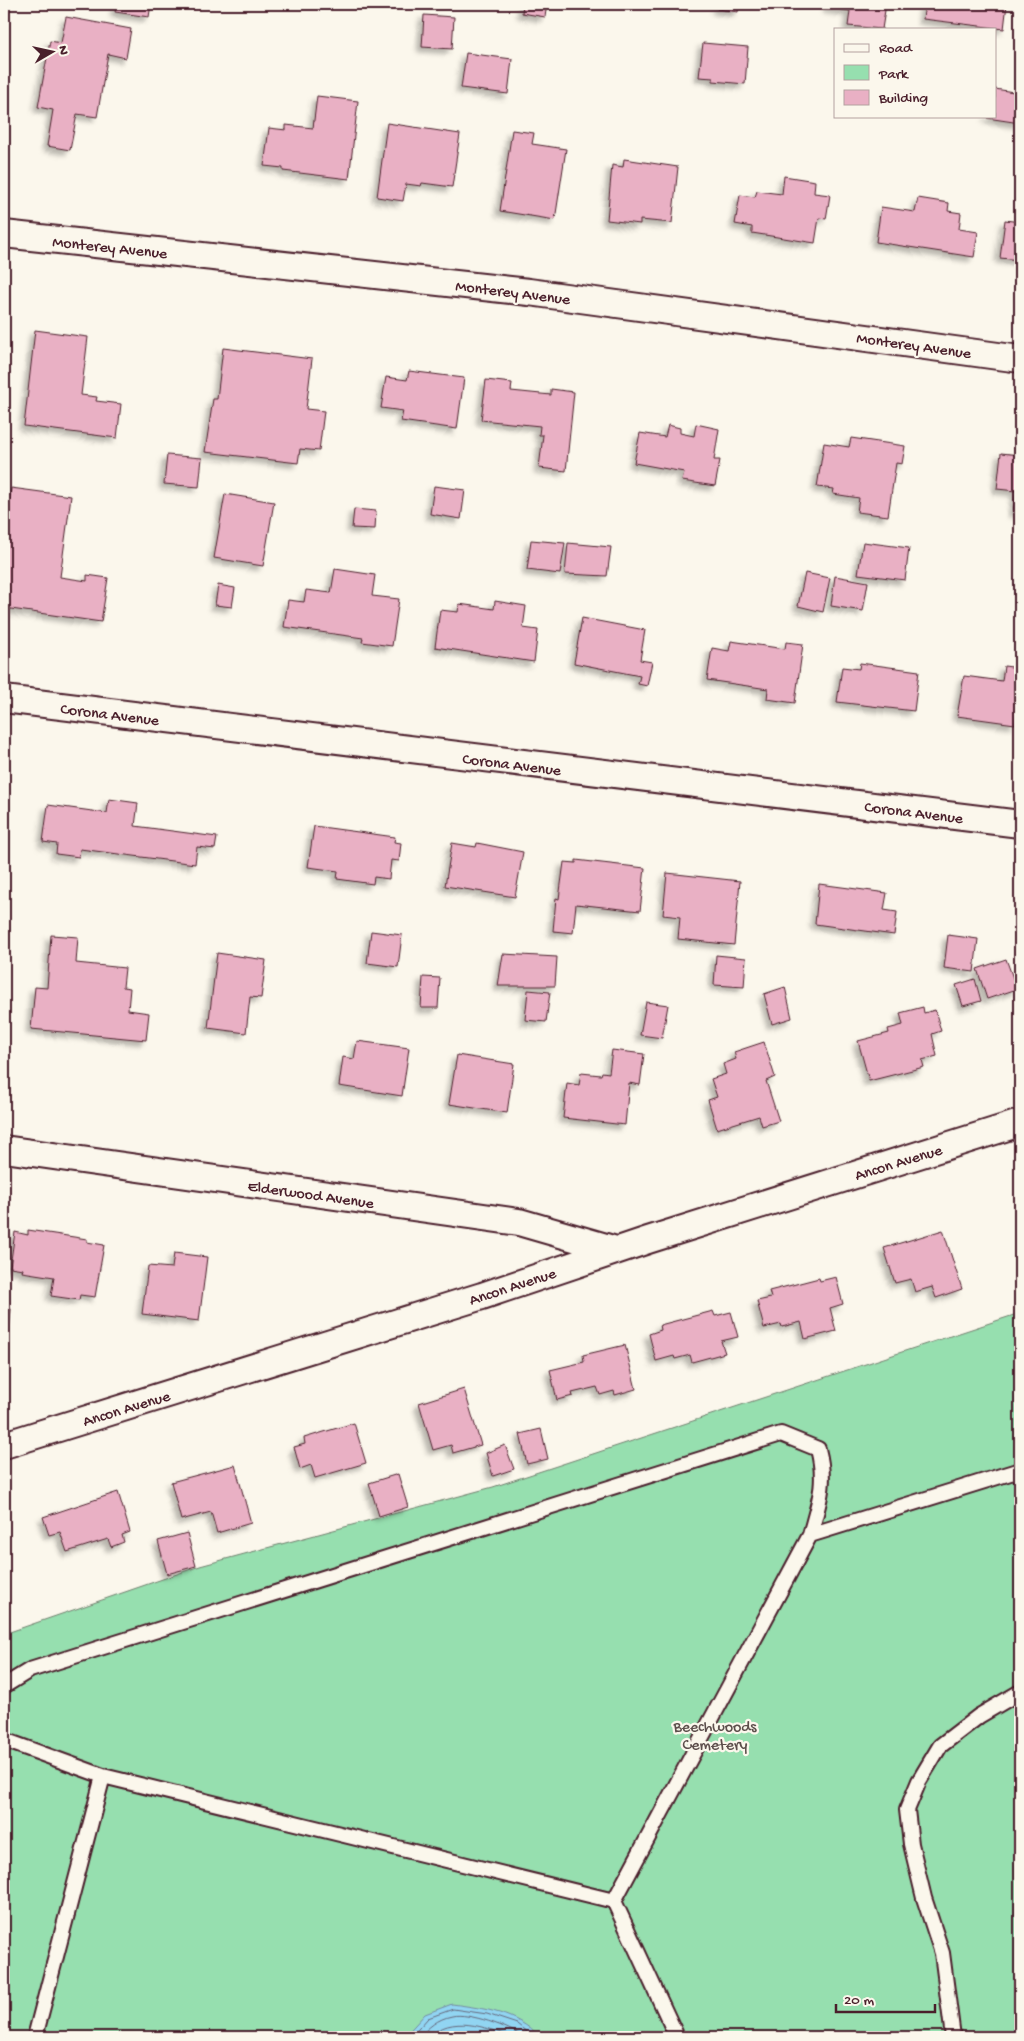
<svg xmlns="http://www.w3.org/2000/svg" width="1024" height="2041" font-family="'Gochi Hand',sans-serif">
<defs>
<filter id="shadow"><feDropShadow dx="-4.5" dy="4.5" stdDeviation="2.5" flood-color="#0004"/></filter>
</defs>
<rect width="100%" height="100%" fill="#fbf7ec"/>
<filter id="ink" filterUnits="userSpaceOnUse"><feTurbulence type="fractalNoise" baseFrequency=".02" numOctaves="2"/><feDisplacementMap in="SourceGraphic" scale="10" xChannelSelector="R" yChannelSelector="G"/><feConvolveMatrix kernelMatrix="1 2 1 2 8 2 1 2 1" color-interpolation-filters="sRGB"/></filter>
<g filter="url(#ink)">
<path fill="#96dfaf" stroke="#707f6d" d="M1020,1313V2037H4V1634L200,1566L493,1487Z"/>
<path fill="#91d5f2" stroke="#758ca2" d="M452,2004C488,2009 513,2012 541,2037H404L425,2014Z"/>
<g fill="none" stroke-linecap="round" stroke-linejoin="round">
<path stroke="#66687b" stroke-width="1" d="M411,2037L428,2018L453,2009L487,2014L517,2024L533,2037
M419,2037C429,2027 437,2019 452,2016C468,2012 510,2027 523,2037
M429,2037C451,2014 486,2027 511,2037"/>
</g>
<path fill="#e9b0c4" stroke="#4a1f2b" filter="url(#shadow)" d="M117,4H151L149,17L115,12Z
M523,4H547L545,17L522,13Z
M718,4H739L738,12L717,9Z
M828,4H886L882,29L848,26L850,11L827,8Z
M925,4H1007L1004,29L923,19Z
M424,15L454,17L452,49L422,47Z
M66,17L131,29L126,58L108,54L97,117L77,114L70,150L47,146L53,110L38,107L50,41L61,43Z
M703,43L748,47L745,84L713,81V78L699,77Z
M466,53L512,59L508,94L461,88Z
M995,89L1020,93V123L987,118L988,116H995Z
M317,96L358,101L349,179L283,171V168L264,166L269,128L286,130V125L313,128Z
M387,123L460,134L452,187L422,183L421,186L406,184L403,201L377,197Z
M512,130L534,133L532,144L566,149L555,220L500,211Z
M624,159L678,167L672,223L640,220V224L607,220L612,165L623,167Z
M784,176L815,181L814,193L830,195L826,219L819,218L815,243L752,233V227L735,224L740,195L755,197L757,191L782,194Z
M918,198L949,203L948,211L961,213L959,229L978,232L974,257L876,242L881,207L915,212Z
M1005,220L1020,222V260L1000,258Z
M35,330L88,337L81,395L97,397L96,401L121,404L117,438L24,426Z
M223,348L312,359L306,409L324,411L319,451L300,449L298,463L205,452L213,399H217Z
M409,371L464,378L457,429L401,421L403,411L381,408L386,377L407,380Z
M486,380L512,383L511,391L551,395V389L574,392L566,471L539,468L543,435H539L540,426L481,420Z
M696,424L719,429L714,460H720L715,486L682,481L684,472L634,463L640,433L665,437L668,425L680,428V433L694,436Z
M851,438L905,446L902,464L896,463L888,516L857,512L859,498L833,494L834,489L817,487L824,443L849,447Z
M1001,453L1020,455V513L1013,512L1016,491L997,489Z
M167,455L202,458L199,487L164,484Z
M434,486L465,490L461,519L430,514Z
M11,488L71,496L60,577L87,581V575L108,578L101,622L4,608V501L9,502Z
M225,494L274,502L263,566L214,558Z
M354,509L376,511L375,529L352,528Z
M531,540L565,543L560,574L527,570Z
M863,542L909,548L905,580L858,574Z
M568,543L611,547L607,576L565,574Z
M335,569L375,575L372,596L399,599L392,646L362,642L363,638L284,627L288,600L304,602L306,590L331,593Z
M805,573L830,578L823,612L798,606Z
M835,576L868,582L863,611L831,606Z
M218,585L235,588L232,607L215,605Z
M495,601L526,606L523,628L538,630L534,662L435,647L440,610L458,612L459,604L494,609Z
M582,618L645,630L640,660L652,662L647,686L638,684L640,676L574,663Z
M731,641L785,649L786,642L803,644L795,703L767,699L768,689L707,680L712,648L729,651Z
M860,663L919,671L914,711L837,702L842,667L859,669Z
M1004,666L1020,668V690L1015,724L957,716L964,676L1002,681Z
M109,799L138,803L135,826L217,837L215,849L197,847L195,864L80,849L79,857L56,854L57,844L43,842L48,805L107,813Z
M314,826L395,837L394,842L401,843L399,861L391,860L389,879L374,877L373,884L337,879L338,871L308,867Z
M452,843L476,847L477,843L523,852L515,897L445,886Z
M576,860L645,868L640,911L576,904L573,933L553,931L556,898L559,899L564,862L576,863Z
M667,873L740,881L734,945L678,939L680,917L663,915Z
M819,884L887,893L884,910L897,912L894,935L815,924Z
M371,931L402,935L398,967L367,963Z
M51,935L78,937L76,963L125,968L123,987L130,988L128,1010L149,1013L146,1040L31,1029L35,987L47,988Z
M948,935L978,939L974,972L944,968Z
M217,953L266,960L261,998L250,997L246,1033L208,1028Z
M503,954L557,957L555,986H498Z
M716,955L746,958L744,987L714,985Z
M1006,959L1017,989L987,999L977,969Z
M423,977L440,978L438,1008H421Z
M975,979L981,1001L963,1006L956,985Z
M785,987L792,1018L772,1024L764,994Z
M528,990L550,992L546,1022L525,1020Z
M646,1002L668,1005L662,1038L640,1035Z
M923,1007L924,1013L935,1010L941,1031L932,1034L937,1056L922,1060L924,1067L869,1081L858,1041L889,1033L888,1029L903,1025L900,1013Z
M357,1041L409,1048L402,1096L339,1086L343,1057L354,1059Z
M764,1042L775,1077L766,1081L779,1121L762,1126L759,1116L717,1129L708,1100L717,1097L711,1079L726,1074L723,1064L736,1059L734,1052Z
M612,1050L644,1054L640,1085L629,1083L625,1125L563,1118L567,1083L579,1085L581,1073L601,1075L602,1072L609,1073Z
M457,1055L514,1064L507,1113L449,1104Z
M28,1230L87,1239V1242L104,1245L95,1297L80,1295L79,1300L51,1296L54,1277L22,1272L23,1269L10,1267L15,1232L28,1235Z
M943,1230L962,1289L936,1298L932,1287L915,1292L911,1279L895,1283L884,1248Z
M174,1253L207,1257L199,1321L142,1314L148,1266L172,1268Z
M836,1277L843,1304L830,1308L836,1331L805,1339L801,1322L782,1327L781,1324L764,1328L757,1301L771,1298L769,1291L819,1278L820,1281Z
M4,1308L11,1309L8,1343L4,1342Z
M713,1311L715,1316L731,1312L738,1337L721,1341L725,1353L692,1362L690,1355L675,1359L674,1356L656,1361L649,1334L661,1330L660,1325Z
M625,1345L636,1389L615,1395L614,1391L600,1395L597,1387L572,1393L573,1396L557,1400L550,1370L584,1362L583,1355Z
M464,1389L481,1445L453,1453L451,1445L433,1450L419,1403Z
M354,1423L366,1463L315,1478L311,1465L300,1469L294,1447L305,1444L304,1438Z
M541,1429L548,1459L527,1464L520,1434Z
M505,1445L514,1469L493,1476L486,1453Z
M235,1465L251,1523L217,1533L211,1512L181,1520L171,1482Z
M398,1474L408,1507L379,1516L369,1483Z
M118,1492L130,1532L122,1535L124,1542L111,1547L108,1539L67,1552L60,1532L49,1535L43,1517Z
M187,1533L196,1566L167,1574L158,1541Z"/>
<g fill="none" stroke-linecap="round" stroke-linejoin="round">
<g stroke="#4a1f2b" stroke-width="18">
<path id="service" d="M4,1686L30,1670L781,1434L818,1449C827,1483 819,1502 810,1535
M4,1738L7,1741L103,1776L614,1901
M35,2037L103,1776
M677,2037L614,1901L810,1535L1020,1470
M953,2037L942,1953L924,1898L911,1844L907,1810L919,1781L940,1746L979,1716L1020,1692"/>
</g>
<g stroke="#4a1f2b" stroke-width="30">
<path id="minor" d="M4,234L529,292L1020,359
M4,699L1020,824
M4,1149L519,1222L616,1250
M4,1445L482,1296L648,1240L1020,1123"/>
</g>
<use href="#service" stroke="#fbf7ec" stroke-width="14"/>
<use href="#minor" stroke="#fbf7ec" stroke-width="26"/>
</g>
</g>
<g text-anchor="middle" stroke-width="4.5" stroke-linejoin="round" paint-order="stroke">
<g font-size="16" fill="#4a1f2b" stroke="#fbf7ec">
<text transform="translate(110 246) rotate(6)" y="6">Monterey Avenue</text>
<text transform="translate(513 291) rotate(7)" y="6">Monterey Avenue</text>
<text transform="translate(914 344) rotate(8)" y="6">Monterey Avenue</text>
<text transform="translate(110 713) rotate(7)" y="6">Corona Avenue</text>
<text transform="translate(512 763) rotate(7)" y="6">Corona Avenue</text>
<text transform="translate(914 811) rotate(7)" y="6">Corona Avenue</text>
<text transform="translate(898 1161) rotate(-17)" y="6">Ancon Avenue</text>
<text transform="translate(311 1193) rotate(8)" y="6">Elderwood Avenue</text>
<text transform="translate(512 1285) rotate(-18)" y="6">Ancon Avenue</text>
<text transform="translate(126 1407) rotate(-17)" y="6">Ancon Avenue</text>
</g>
<g font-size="16" fill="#5d4f4c" stroke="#fbf7ec">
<text x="715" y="1731">Beechwoods<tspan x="715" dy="18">Cemetery</tspan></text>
</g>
</g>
<rect width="1024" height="2041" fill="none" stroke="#fbf7ec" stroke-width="20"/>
<rect x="10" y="10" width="1004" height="2021" fill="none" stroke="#4a1f2b" stroke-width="2" filter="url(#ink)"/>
<rect x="834" y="28" width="162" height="90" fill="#fbf7ec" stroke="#b4a19f"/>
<rect x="844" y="44" width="25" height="8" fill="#fbf7ec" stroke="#b4a19f"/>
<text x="879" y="52" font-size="15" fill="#4a1f2b">Road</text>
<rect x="844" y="65" width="25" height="15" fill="#96dfaf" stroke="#b4a19f"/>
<text x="879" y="78" font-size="15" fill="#4a1f2b">Park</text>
<rect x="844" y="90" width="25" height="15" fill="#e9b0c4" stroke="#b4a19f"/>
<text x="879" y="102" font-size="15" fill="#4a1f2b">Building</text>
<g transform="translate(52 52) rotate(81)" stroke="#fbf7ec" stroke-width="4" paint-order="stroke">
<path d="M0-4L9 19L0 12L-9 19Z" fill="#4a1f2b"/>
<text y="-8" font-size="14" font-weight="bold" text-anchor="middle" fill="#4a1f2b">N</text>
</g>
<path d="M836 2004v8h99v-8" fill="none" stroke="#4a1f2b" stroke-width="2.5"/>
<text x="844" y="2004" font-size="15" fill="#4a1f2b" stroke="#fbf7ec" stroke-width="4" paint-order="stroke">20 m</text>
</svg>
